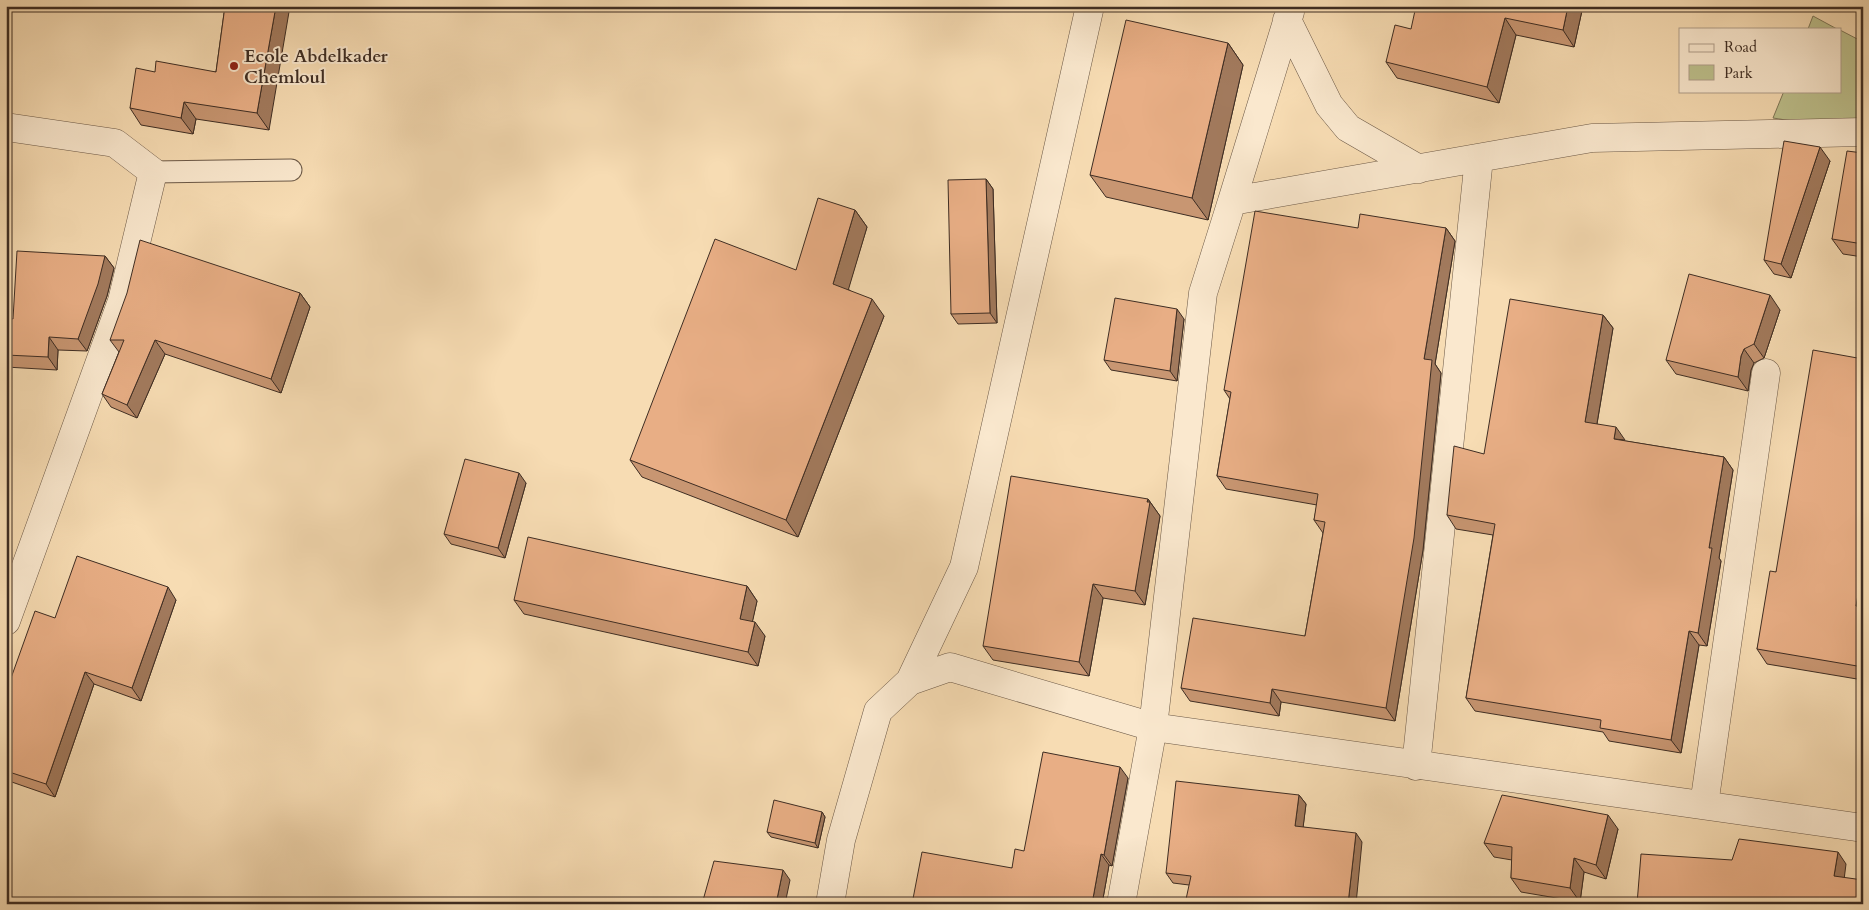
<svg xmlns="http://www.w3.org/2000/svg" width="1869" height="910" font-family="Cardo,serif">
<rect width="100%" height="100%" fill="#f7dcb3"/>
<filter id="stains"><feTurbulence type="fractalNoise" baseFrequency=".004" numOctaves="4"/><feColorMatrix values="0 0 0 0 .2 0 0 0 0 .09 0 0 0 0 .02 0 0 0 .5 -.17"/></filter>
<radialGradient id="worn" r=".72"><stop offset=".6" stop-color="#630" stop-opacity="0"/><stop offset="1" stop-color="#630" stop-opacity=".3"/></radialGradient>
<path fill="#bdc08c" stroke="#7e7658" d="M1813,16L1837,29H1808Z
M1840,30L1863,42V132L1773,118L1784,91H1840Z"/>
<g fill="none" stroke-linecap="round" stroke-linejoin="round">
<g stroke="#6c5947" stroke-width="23">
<path id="service" d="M153,172L291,170"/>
</g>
<g stroke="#6c5947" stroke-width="29">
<path id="minor" d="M1287,20L1329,105L1348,128L1419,169
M6,127L115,143L153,172L122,301L6,621
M1232,201L1290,12
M910,681L964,567L1090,6
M1416,766L1479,158
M1704,805L1766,373
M830,904L841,840L878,711L910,681L950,667L1153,727L1863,828
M1121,904L1153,727L1203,293L1232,201L1592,138L1863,132"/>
</g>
<use href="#service" stroke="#fae8ce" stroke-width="21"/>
<use href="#minor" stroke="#fae8ce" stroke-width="28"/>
</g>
<path fill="#c89672" stroke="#3e2d23" d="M225,6L269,130L196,119L193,134L141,125L130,108L155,72H216Z
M1583,6L1574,47L1516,35L1499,103L1397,78L1386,62L1411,29Z
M1228,43L1243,65L1208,220L1106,197L1090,175Z
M1863,153V257L1843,254L1832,239Z
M1830,161L1791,278L1774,274L1764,260Z
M986,179L993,189L997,323L958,324L951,314Z
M855,210L867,227L848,289L884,316L798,537L642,477L630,460L796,270Z
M1358,228H1446L1455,241L1435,364L1441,373L1423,550L1395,721L1281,702L1279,716L1190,701L1181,688L1305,636L1323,533L1314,520L1317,505L1226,489L1217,476L1230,399L1224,390Z
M105,256L114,268L107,296L87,351L58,350L57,370L6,367V318L13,319Z
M300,293L310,307L281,393L165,354L137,418L111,407L102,394L119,352L110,340Z
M1780,310L1764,358L1754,363L1751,370L1748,391L1676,374L1666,360Z
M1603,315L1613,328L1597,424L1625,441L1724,457L1733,470L1719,558L1721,561L1707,646L1699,645L1681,753L1609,741L1603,732L1475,711L1466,698L1493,535L1456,529L1447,515L1484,454Z
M1184,319L1177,381L1111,370L1104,360Z
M1863,359V680L1767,664L1757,649L1776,572Z
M526,483L505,558L451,544L444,534Z
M1148,499L1160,516L1145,605L1103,598L1089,676L993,660L983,646Z
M747,586L757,601L752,622L765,636L758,666L524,614L514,600Z
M176,600L141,701L94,684L55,797L6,780V692L55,618Z
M1128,778L1112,866L1109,865L1102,904H912L1012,868L1024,851Z
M1299,795L1306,804L1303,827L1362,842L1189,885L1173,883L1166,873Z
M822,812L825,817L818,848L771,837L767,832Z
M1618,829L1606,879L1584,872L1580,902L1521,892L1511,878L1512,860L1494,857L1484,843Z"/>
<path fill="#a27a5d" stroke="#3e2d23" d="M276,6H290L269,130L257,113Z
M1568,6H1583L1574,47L1563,30Z
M1505,18L1516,35L1499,103L1487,87Z
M1228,43L1243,65L1208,220L1192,198Z
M184,102L196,119L193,134L181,118Z
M1820,147L1830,161L1791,278L1781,264Z
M986,179L993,189L997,323L990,313Z
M855,210L867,227L845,301L833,284Z
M1446,228L1455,241L1435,364L1441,373L1423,550L1395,721L1386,708L1424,359Z
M105,256L114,268L107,296L87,351L78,339Z
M300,293L310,307L281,393L271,379Z
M1770,295L1780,310L1764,358L1754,344Z
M872,299L884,316L798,537L786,520Z
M1177,309L1184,319L1177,381L1170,371Z
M1603,315L1613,328L1595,435L1585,422Z
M49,337L58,350L57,370L48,357Z
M155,340L165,354L137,418L127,405Z
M1744,349L1754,363L1751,370L1748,391L1738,377L1741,356Z
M1616,427L1625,440L1614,439Z
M1724,457L1733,470L1719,558L1721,561L1707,646L1698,633L1709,548Z
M519,473L526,483L505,558L498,548Z
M1148,499L1160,516L1145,605L1135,591Z
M1863,567V615L1856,606Z
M1093,584L1103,598L1089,676L1079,662Z
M747,586L757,601L750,633L740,619Z
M168,587L176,600L141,701L132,688Z
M755,622L765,636L758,666L748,652Z
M1689,631L1699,645L1681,753L1671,740Z
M85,672L94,684L55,797L46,784Z
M1272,689L1281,702L1279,716L1270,703Z
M1120,767L1128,778L1112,866L1104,855Z
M1299,795L1306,804L1302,836L1295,826Z
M822,812L825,817L818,848L815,843Z
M1608,815L1618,829L1606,879L1596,865Z
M1356,833L1362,842L1356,904H1348Z
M1838,852L1846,864L1843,888L1834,876Z
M1101,854L1109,865L1102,904H1092Z
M1574,858L1584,872L1580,902L1570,888Z
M783,870L790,880L785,904H776Z"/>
<path fill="#e8ae85" stroke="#3e2d23" d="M225,6H276L257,113L184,102L181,118L130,108L136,68L155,72L156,61L216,72Z
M1416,6H1568L1563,30L1505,18L1487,87L1386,62L1395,25L1411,29Z
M1126,20L1228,43L1192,198L1090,175Z
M1784,141L1820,147L1781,264L1764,260Z
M1847,151L1863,153V244L1832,239Z
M986,179L990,313L951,314L948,180Z
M818,198L855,210L833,284L872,299L786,520L630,460L715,239L796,270Z
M1255,211L1358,228L1360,214L1446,228L1424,359L1432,360L1414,538L1386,708L1272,689L1270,703L1181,688L1193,618L1305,636L1325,522L1314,520L1318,494L1217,476L1231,392L1224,390Z
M140,240L300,293L271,379L155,340L127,405L102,394L124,340H110L127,293Z
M17,251L105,256L98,284L78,339L49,337L48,357L6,355V318L13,319Z
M1689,274L1770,295L1754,344L1744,349L1741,356L1738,377L1666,360Z
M1115,298L1177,309L1170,371L1104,360Z
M1510,299L1603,315L1585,422L1616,427L1614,439L1724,457L1709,548H1712L1698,633L1689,631L1671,740L1600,728L1601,720L1466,698L1495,524L1447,515L1454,446L1484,454Z
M1813,350L1863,359V567L1856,606L1863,607V667L1757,649L1770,571L1776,572Z
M465,459L519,473L498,548L444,534Z
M1011,476L1148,499L1147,502H1150L1135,591L1093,584L1079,662L983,646Z
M528,537L747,586L740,619L755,622L748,652L514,600Z
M77,556L168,587L132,688L85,672L46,784L6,771V692L35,611L55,618Z
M1043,752L1120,767L1104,855L1101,854L1092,904H912L922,852L1012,868L1015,849L1024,851Z
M1176,781L1299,795L1295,826L1356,833L1348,904H1185L1191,876L1166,873Z
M1502,795L1608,815L1596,865L1574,858L1570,888L1511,878L1512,847L1484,843Z
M774,800L822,812L815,843L767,832Z
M1739,839L1838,852L1834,876L1863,880V904H1637L1641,854L1732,860Z
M714,861L783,870L776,904H702Z"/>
<circle fill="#8f2418" stroke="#fae8ce" stroke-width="2" cx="234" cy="66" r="5"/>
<g text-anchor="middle" stroke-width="4" stroke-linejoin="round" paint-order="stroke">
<g font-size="18" font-weight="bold" fill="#3e2d23" stroke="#fae8ce" text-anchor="start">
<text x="244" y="62">Ecole Abdelkader<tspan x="244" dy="21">Chemloul</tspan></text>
</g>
</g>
<rect width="1869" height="910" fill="none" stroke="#f7dcb3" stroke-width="25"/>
<rect x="8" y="8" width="1854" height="895" fill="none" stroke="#3e2d23" stroke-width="2.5"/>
<rect x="12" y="12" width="1844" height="885" fill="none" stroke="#3e2d23"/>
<rect x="1679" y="28" width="162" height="65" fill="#fae8ce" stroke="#af9d8a"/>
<rect x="1689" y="44" width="25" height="8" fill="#fae8ce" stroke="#af9d8a"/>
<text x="1724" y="52" font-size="15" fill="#3e2d23">Road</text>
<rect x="1689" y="65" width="25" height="15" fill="#bdc08c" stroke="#af9d8a"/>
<text x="1724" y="78" font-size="15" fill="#3e2d23">Park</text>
<rect width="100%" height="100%" filter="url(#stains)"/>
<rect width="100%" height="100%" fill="url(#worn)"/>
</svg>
